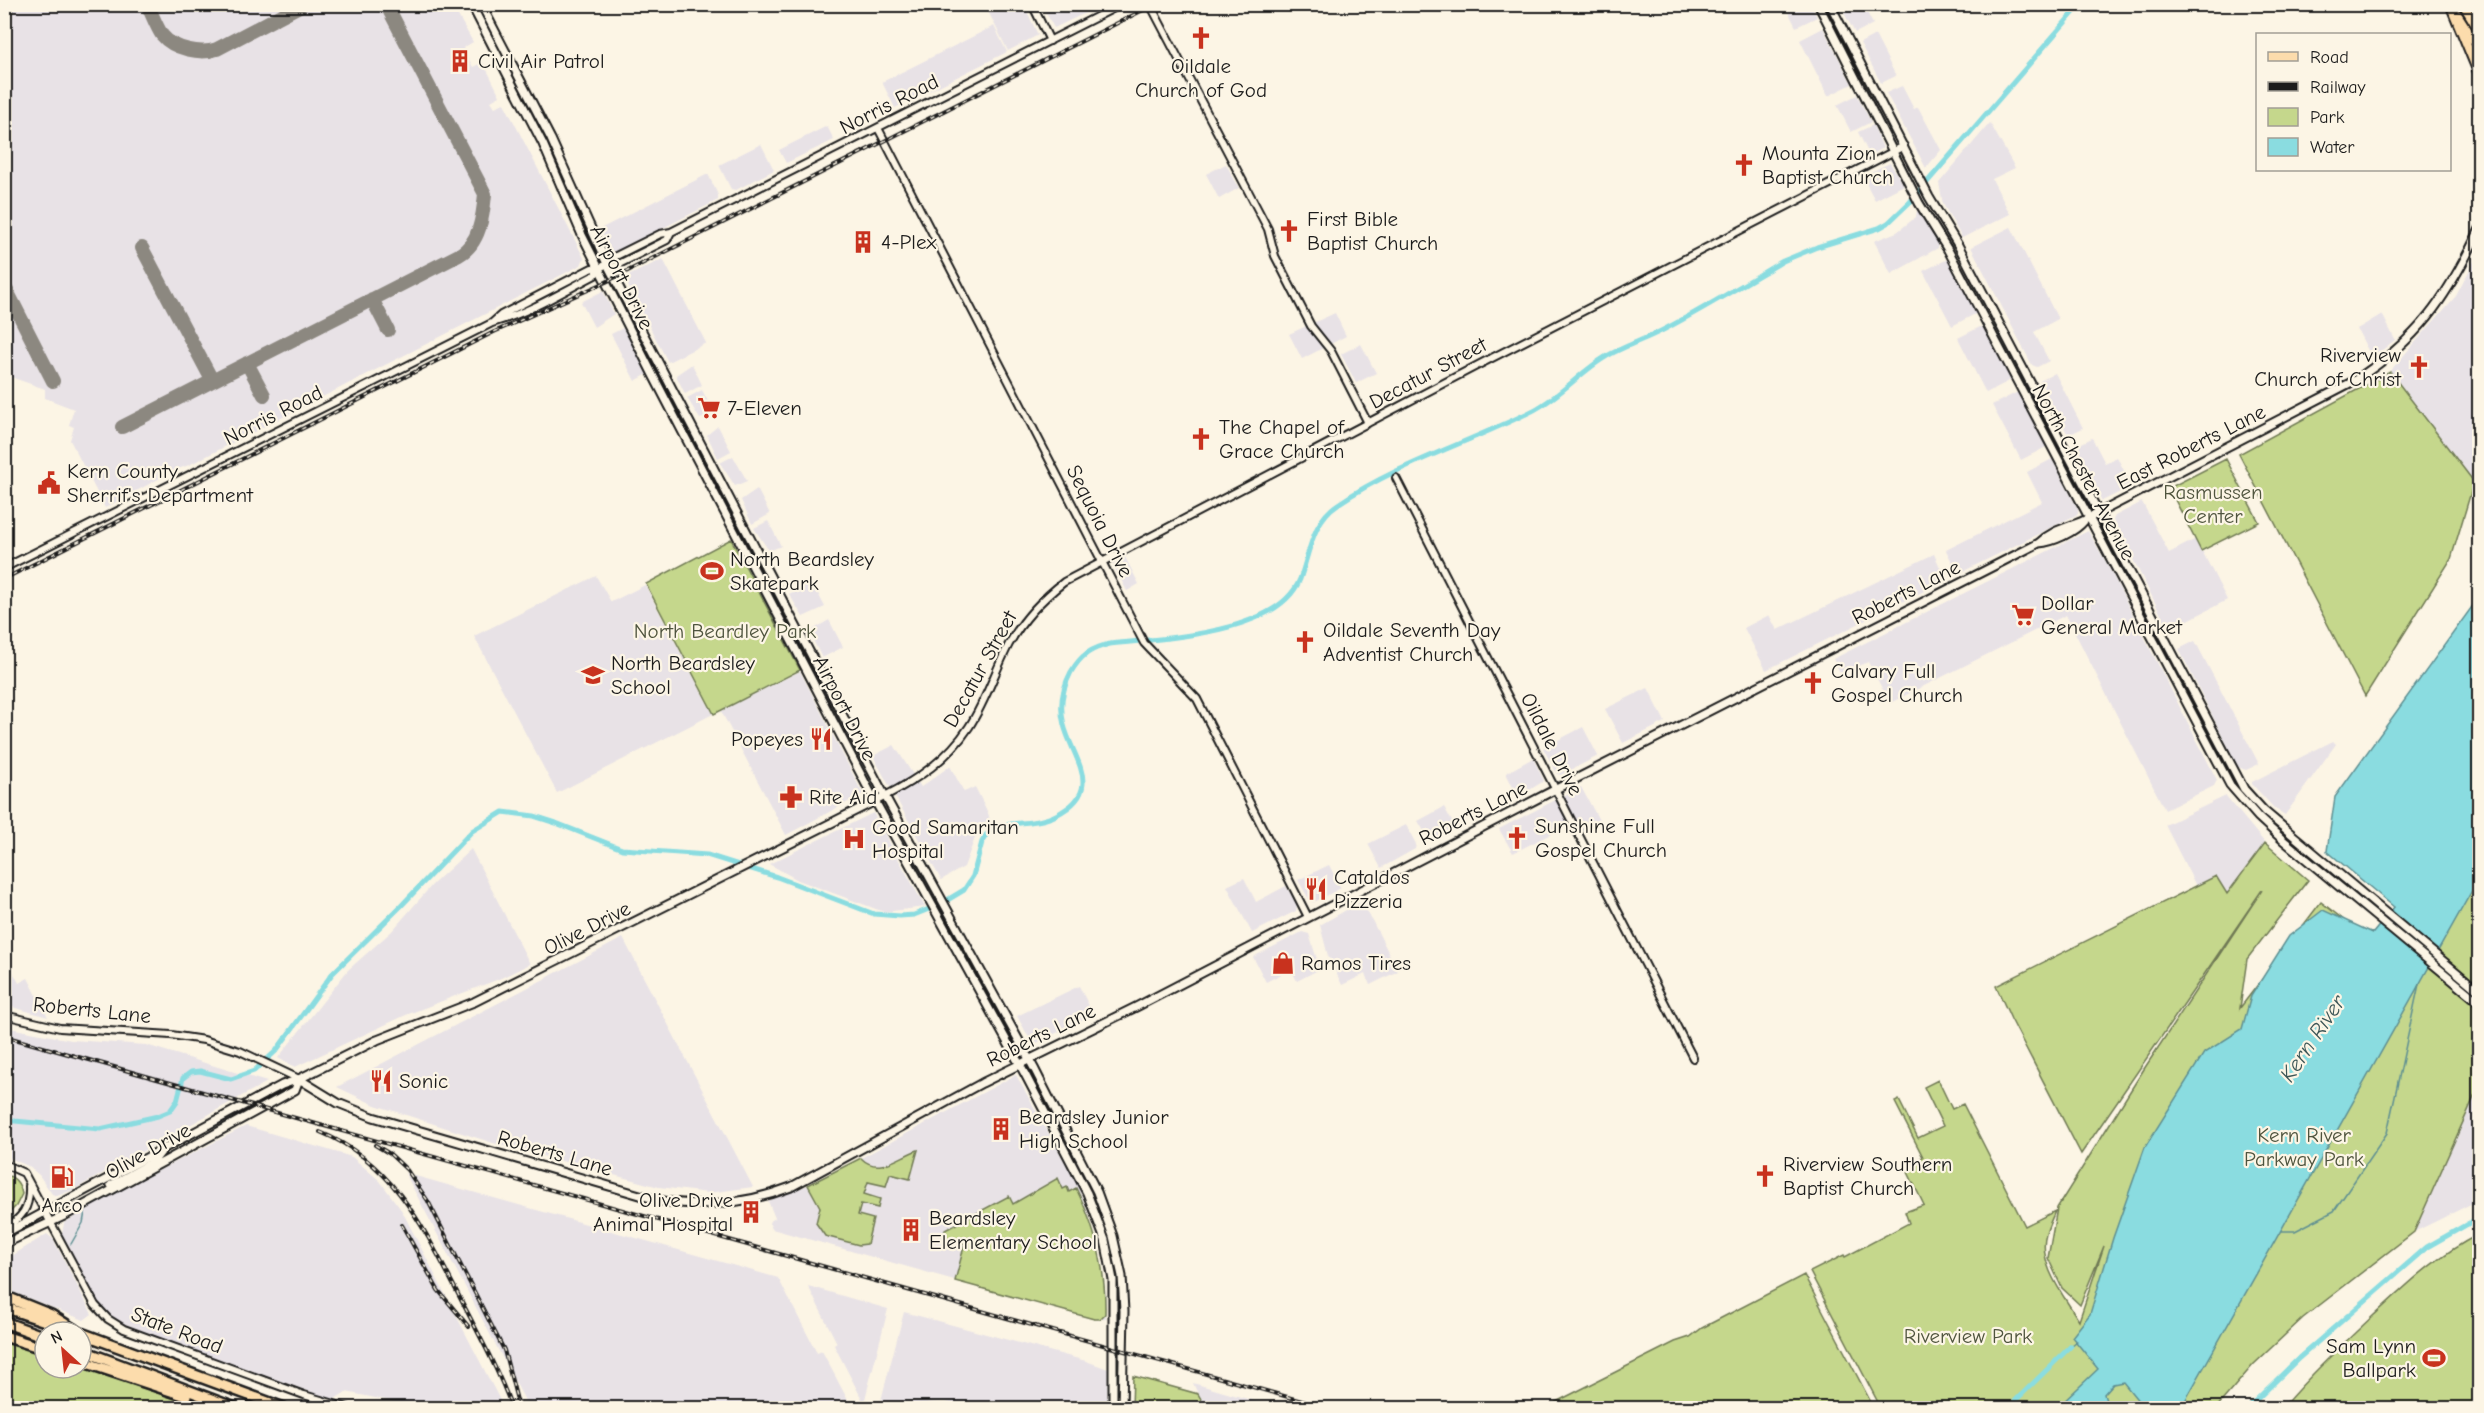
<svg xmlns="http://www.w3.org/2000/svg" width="2484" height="1413" font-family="'Comic Neue',sans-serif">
<rect width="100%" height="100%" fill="#fcf5e5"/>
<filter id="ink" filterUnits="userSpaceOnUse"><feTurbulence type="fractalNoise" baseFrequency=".0167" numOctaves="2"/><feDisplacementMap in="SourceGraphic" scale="12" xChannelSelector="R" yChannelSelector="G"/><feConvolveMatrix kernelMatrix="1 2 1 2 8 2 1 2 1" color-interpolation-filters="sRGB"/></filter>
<g filter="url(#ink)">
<path fill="#e8e2e6" d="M4,5H452L473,42L463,48L473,67L483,62L500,96L491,101L495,107L504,103L584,258L581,265L189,465L175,470L105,508L70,440L74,427L69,425L74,409L45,398V389L5,375Z
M985,5H1024L1038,35L1008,51Z
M1102,5L1054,28L1042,5L1102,4Z
M1785,5H1810L1817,17L1796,27Z
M1861,5H1863L1873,24L1855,33L1844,13Z
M994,26L1007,52L895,108L882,82Z
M1823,28L1852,84L1828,96L1800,40Z
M1875,35L1896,76L1881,83L1860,43Z
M1902,86L1914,109L1918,107L1941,150L1926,168L1886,93Z
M1857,95L1871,122L1851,132L1837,105Z
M1990,123L2015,168L1992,179L2010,214L1962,238L1943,204L1939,183Z
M1873,125L1883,148L1870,156L1858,132Z
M827,126L834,140L786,163L779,150Z
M761,144L774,170L736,190L731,189L719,165Z
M1890,163L1904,185L1875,200L1862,176Z
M1226,164L1239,188L1219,199L1206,174Z
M708,174L718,195V200L616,252L611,251L600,229Z
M1917,210L1938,243V248L1891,274L1874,241L1897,232L1916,217Z
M2011,227L2058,319L2034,332L2049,361L2037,367L2032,365L1971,247Z
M2479,252L2480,464L2473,481L2390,371L2456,296Z
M663,259L706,343L668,362L624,278Z
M1948,259L1977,313L1952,326L1923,271Z
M603,291L614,314L594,327L581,302Z
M1335,313L1346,336L1302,359L1289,334Z
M2382,314L2395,340L2372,358L2357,329Z
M1980,327H1983L2011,380L1986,393L1958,338Z
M623,328L648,374L635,381L611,334Z
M1361,344L1376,373L1356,383L1341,354Z
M692,364L702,385L685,394L676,375Z
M2055,373L2083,428L2068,435L2040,381Z
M702,390L714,413L700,419L687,398Z
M2018,392L2046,447L2021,460L1992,405Z
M718,426L731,451L718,458L707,435Z
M2092,438L2105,463L2117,457L2132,486L2102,501L2074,447Z
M733,456L747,481L735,486L720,463Z
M2052,459L2078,509V514L1962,572H1957L1946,550L2042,502L2027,472Z
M757,489L770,514L752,524L741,500Z
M2142,502L2169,553L2196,539L2227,600L2169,630L2113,520L2115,516Z
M768,521L781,546L769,551L754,528Z
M2088,531L2106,562L2217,780L2214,786L2165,810L2066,615L1890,703L1868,662L1841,674L1833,659Z
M1934,554L1944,576V581L1766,670L1744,628L1769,615L1777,630Z
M1125,557L1139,584L1127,591L1112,563Z
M596,576L611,602L645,585L713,714L557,793L474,636Z
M812,582L825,607L803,617L789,594Z
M829,620L843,647L822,658L809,632Z
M2195,641L2259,764L2246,770L2238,767L2179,649Z
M800,671L863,794L786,835L721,711Z
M1648,688L1665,722L1623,743L1605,709Z
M1583,727L1598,756L1561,775L1557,774L1543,748Z
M2333,741L2336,744L2285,815L2274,808L2252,784V782Z
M894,745L921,787L950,766L964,792L975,787L988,813L990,820L978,830L964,867L941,880L873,756Z
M1533,758L1544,781L1518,797L1506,773Z
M1581,787L1600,822L1573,836L1567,826L1513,853L1499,829Z
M2226,796L2265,843L2227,894L2216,876L2196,886L2165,825Z
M1444,807L1456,829L1430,841L1418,821Z
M873,813L925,907L884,912L798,880L769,864Z
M1406,825L1416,844L1415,849L1381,868L1368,844Z
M471,849L530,964L499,979L406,1015L295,1067L278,1058L348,970L392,931L432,885Z
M1329,865L1341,888L1314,902L1310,901L1298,880Z
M1244,878L1256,902L1286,886L1297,905L1296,911L1252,933L1227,886Z
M1362,901L1398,971L1370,985L1365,974L1342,985L1328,956L1320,925Z
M1302,932L1309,934L1320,969L1297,981L1291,969L1266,982L1253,957Z
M623,938L753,1187L708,1193L659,1187L493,1143L375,1105L337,1087Z
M4,956L19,983L28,978L48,1017L5,1005Z
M1079,986L1093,1014L1033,1045L1017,1016Z
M5,1027L71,1040L146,1045L267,1082L73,1190L57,1196L52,1194L39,1175L28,1166L5,1156Z
M1016,1075L1076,1182L1087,1209L1102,1266L1106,1295V1318L1094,1319L772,1229L769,1222L775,1218L768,1201L808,1185L861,1158Z
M2479,1086V1200L2414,1232L2477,1089Z
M246,1126L352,1157L380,1181L402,1211L504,1408H425L346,1392L333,1400L128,1326L114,1319L101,1307L62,1234L64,1223L111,1195Z
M405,1173L778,1278L817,1353L822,1351L852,1408H529Z
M47,1234L53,1239L92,1314L84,1320L5,1289V1260Z
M808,1286L888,1309L864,1403L834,1345L837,1343Z
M904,1312L1086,1361L1108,1369L1107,1408H971L943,1401L879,1408Z
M1133,1376L1198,1394L1193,1383L1278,1408H1132Z"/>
<path fill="#c5d78c" stroke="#707a54" stroke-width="1.5" d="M2390,372L2474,482L2451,559L2365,696L2239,454Z
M2226,459L2259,522L2201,551L2169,488Z
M731,539L800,670L714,714L646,584Z
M2479,602V1086L2414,1232L2303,1318L2253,1365L2216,1408H1881L1810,1272L1844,1255L1845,1257L1909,1223L1905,1212L1924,1205L1905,1166L1923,1157L1895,1102L1899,1100L1918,1138L1943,1126L1924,1087L1938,1080L1952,1109L1963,1104L2025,1226L2055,1211C2052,1219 2048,1226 2046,1234C2037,1264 2065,1297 2079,1321L2104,1246L2080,1305L2062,1288L2048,1258L2057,1208L2144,1069L2262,890L2081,1154L2011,1019L1996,986L2216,876L2227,894L2265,843L2308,880L2247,959L2240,1008L2321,902L2372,942L2402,903Z
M918,1150L910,1179L890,1174L886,1186L868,1182L864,1194L880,1199L878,1208L861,1204L858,1215L873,1219L867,1244L859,1245L825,1236L816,1223L820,1207L808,1185L861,1158C879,1176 899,1156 918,1150Z
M4,1174C15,1177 20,1183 22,1194L16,1206L5,1217Z
M1058,1178L1063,1189L1067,1187L1069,1192L1076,1188C1095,1227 1106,1271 1105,1314L1100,1319H1094L955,1281L965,1243L944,1238L945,1230L1009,1196L1013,1204Z
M2479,1234V1408H2282C2310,1375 2341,1346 2373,1316C2409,1283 2435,1257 2479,1234Z
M1804,1275L1874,1408H1544L1675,1342L1690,1337L1702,1328Z
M4,1342L45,1355V1368L81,1367L197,1406V1408H5Z
M1133,1376L1198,1394L1206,1408H1132Z"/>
<path fill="#8adce0" stroke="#5e8f92" stroke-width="1.5" d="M2479,597V878L2181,1408H2144L2123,1382L2113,1384L2104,1394L2108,1408H2057L2098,1369L2072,1337L2090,1314L2113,1238L2145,1147L2204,1053L2242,1029L2251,996L2289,936L2323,910L2373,933L2394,907L2327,851L2335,797Z"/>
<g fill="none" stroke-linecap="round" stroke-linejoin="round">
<path stroke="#5e8f92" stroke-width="1.5" d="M2281,1231H2295L2334,1211L2387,1133L2419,984
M71,1244L83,1223L85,1212
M4,1287L6,1286
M2071,1346L2077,1341"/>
<path stroke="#8adce0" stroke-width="5" d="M4,1120L100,1129L158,1116L170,1111L177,1101L183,1078L191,1072L200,1071L231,1079L254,1071L276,1051L332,974L401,906L472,831L503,812L534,816L556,823L622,849L707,855L777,877L874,914L900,916L914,915L939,905L964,890L973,876L982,842L986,835L997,826C1016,822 1039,824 1056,815C1106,790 1073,760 1064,725C1059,706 1062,689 1071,672C1081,655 1091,648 1110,644C1161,638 1278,635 1300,579C1310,552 1312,521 1338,504C1399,463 1469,443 1534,410C1561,396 1581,371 1607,356C1625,346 1646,339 1665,329C1705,308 1744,284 1783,261L1817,247L1879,228L1888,223L1910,202L2081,4
M2008,1408L2071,1346
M2248,1408L2299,1358L2427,1247L2480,1217"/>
<path stroke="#8c8880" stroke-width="14" d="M147,4C152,14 156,26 162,35C173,49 201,55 217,49L303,4
M4,16L8,4
M142,248L212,380
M4,285L53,381
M372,299L388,330
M247,363L264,395
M122,427L459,255C480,243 483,216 485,194L386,4"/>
<g stroke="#1c1c1c" stroke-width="10">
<path id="tertiary" d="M1032,4L1050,41
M1150,4L1268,229L1275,256L1311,326L1331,351L1368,423
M878,128L1144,643L1197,699L1308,917
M607,264L613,267L667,240L671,232
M492,323L501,315L592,268C601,269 606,266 610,259L660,234L671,232L1122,4
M1396,478L1693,1058
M4,568L492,323C528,313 562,292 595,275L598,268
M885,796C918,779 948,759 969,727C986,701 995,671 1009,644C1023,619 1042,599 1064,582L1484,362L1904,146
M4,1015L60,1028L171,1035L204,1040L240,1051L299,1079
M4,1164L24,1173L95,1305L108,1319L124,1329L304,1395L348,1408
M4,1230C22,1217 30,1209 29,1186"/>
</g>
<g stroke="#1c1c1c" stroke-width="11">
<path id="secondary" d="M471,4L543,144L582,235L654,377L869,790L1026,1076L1087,1193L1105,1240L1113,1280V1408
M481,4L551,139L607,264L879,785L1035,1070L1097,1192L1113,1236L1122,1276L1124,1311L1122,1408
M1818,4L1919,203L1948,250L2230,785L2258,817L2283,840L2480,1003
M1830,4L1929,197L1958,245L2244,789L2264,811L2480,992
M2039,543C2053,542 2075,532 2084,521
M299,1079L338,1103L373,1117L657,1200C703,1208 747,1204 791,1187L982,1083L1138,1006L1556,789L2039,543C2054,528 2072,527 2089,518L2352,382C2419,340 2446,299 2480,229
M111,1185L153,1162L161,1152
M4,1234L282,1085L299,1079L377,1040L474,1002L885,796
M4,1244L64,1216L295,1090L299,1079"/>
</g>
<g stroke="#1c1c1c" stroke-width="12">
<path id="primary" d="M2450,4L2480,77
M2463,4L2480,32
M2457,14L2480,50"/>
</g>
<g stroke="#1c1c1c" stroke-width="14">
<path id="motorway" d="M4,1296L51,1315L78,1332
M4,1307L63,1327
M4,1322L45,1337
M81,1333L284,1408
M4,1336L45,1349
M81,1350L235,1408
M81,1361L186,1396"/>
</g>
<use href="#tertiary" stroke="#fcf5e5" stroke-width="6"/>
<use href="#secondary" stroke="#fcf5e5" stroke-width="7"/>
<use href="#primary" stroke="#fcdcac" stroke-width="8"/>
<use href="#motorway" stroke="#fcdcac" stroke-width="9"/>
<g stroke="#1c1c1c" stroke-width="4">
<path id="rail" d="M4,579L494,332L606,282L1155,4
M4,1036L1327,1408
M320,1132C394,1162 425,1230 459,1296C478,1333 498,1369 512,1408
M375,1145L390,1154L407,1170L428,1201L504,1350L519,1408
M402,1225L438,1290L469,1327"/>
</g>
<use href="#rail" stroke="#fcf5e5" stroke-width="1.5" stroke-dasharray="4.5" stroke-linecap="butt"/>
</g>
</g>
<defs>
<g id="church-bare" transform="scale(1.8)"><path d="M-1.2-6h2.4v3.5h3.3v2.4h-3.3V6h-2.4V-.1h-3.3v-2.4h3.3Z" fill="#c8321e" stroke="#fcf5e5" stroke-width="2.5" paint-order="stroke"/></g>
<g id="building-bare" transform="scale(1.8)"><path d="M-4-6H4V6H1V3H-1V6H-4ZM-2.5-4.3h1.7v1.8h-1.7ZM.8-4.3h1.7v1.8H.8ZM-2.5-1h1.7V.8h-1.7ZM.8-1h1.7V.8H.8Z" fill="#c8321e" stroke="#fcf5e5" stroke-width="2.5" paint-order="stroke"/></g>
<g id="supermarket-bare" transform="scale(1.8)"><path d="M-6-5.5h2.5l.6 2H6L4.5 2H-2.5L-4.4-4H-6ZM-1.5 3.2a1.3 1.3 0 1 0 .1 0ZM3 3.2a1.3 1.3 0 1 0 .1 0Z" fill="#c8321e" stroke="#fcf5e5" stroke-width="2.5" paint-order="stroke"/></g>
<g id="civic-bare" transform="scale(1.8)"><path d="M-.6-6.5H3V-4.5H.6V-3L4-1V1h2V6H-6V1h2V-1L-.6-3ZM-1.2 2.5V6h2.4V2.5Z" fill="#c8321e" stroke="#fcf5e5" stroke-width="2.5" paint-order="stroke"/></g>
<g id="stadium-bare" transform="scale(1.8)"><path d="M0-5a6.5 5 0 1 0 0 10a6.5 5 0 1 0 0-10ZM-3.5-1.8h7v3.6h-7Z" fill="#c8321e" stroke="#fcf5e5" stroke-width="2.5" paint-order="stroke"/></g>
<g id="school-bare" transform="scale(1.8)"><path d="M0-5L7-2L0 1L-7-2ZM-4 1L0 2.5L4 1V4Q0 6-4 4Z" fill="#c8321e" stroke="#fcf5e5" stroke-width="2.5" paint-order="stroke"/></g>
<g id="restaurant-bare" transform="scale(1.8)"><path d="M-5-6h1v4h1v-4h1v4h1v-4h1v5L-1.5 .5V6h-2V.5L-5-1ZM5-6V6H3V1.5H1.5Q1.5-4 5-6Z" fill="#c8321e" stroke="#fcf5e5" stroke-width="2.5" paint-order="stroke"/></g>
<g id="pharmacy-bare" transform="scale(1.8)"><path d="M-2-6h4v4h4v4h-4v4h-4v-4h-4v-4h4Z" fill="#c8321e" stroke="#fcf5e5" stroke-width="2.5" paint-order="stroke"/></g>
<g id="hospital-bare" transform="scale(1.8)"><path d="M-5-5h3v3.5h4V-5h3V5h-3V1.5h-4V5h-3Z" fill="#c8321e" stroke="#fcf5e5" stroke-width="2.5" paint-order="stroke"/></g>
<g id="shop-bare" transform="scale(1.8)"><path d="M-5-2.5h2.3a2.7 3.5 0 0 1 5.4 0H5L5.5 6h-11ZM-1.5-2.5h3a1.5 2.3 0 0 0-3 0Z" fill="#c8321e" stroke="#fcf5e5" stroke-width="2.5" paint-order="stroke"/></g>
<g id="fuel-bare" transform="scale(1.8)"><path d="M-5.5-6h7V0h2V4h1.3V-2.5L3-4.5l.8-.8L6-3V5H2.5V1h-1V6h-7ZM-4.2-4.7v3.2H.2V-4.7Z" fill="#c8321e" stroke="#fcf5e5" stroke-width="2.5" paint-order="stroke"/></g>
</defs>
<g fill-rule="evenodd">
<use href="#church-bare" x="1201" y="38"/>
<use href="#building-bare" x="460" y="61"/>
<use href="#church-bare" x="1744" y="165"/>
<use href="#church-bare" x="1289" y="231"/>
<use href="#building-bare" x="863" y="242"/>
<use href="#church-bare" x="2419" y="367"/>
<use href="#supermarket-bare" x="709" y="408"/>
<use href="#church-bare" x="1201" y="439"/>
<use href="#civic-bare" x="49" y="483"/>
<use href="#stadium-bare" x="712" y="571"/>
<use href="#supermarket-bare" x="2023" y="615"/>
<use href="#church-bare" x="1305" y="642"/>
<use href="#school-bare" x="593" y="675"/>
<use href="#church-bare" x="1813" y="683"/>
<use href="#restaurant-bare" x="821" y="739"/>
<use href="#pharmacy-bare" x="791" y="797"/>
<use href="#church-bare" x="1517" y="838"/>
<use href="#hospital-bare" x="854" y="839"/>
<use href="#restaurant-bare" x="1316" y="889"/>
<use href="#shop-bare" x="1283" y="963"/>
<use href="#restaurant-bare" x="381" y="1081"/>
<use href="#building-bare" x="1001" y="1129"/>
<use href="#church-bare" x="1765" y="1176"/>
<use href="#fuel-bare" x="62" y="1177"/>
<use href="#building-bare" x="751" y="1212"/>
<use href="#building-bare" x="911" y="1230"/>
<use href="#stadium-bare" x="2434" y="1358"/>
</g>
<g text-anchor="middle" stroke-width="4.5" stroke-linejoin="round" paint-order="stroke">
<g font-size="21" fill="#1c1c1c" stroke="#fcf5e5" text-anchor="start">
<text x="478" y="68">Civil Air Patrol</text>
<text x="1201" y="73" text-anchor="middle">Oildale<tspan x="1201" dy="24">Church of God</tspan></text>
<text x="1762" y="160">Mounta Zion<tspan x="1762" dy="24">Baptist Church</tspan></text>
<text x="1307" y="226">First Bible<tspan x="1307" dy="24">Baptist Church</tspan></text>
<text x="881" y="249">4-Plex</text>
<text x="2401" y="362" text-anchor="end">Riverview<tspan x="2401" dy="24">Church of Christ</tspan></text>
<text x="727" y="415">7-Eleven</text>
<text x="1219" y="434">The Chapel of<tspan x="1219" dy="24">Grace Church</tspan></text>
<text x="67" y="478">Kern County<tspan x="67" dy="24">Sherrif's Department</tspan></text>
<text x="730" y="566">North Beardsley<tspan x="730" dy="24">Skatepark</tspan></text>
<text x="2041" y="610">Dollar<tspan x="2041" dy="24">General Market</tspan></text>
<text x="1323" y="637">Oildale Seventh Day<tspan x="1323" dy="24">Adventist Church</tspan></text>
<text x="611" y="670">North Beardsley<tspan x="611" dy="24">School</tspan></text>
<text x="1831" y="678">Calvary Full<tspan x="1831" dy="24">Gospel Church</tspan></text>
<text x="803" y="746" text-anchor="end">Popeyes</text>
<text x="809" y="804">Rite Aid</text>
<text x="1535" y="833">Sunshine Full<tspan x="1535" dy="24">Gospel Church</tspan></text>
<text x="872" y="834">Good Samaritan<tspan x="872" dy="24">Hospital</tspan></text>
<text x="1334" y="884">Cataldos<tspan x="1334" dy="24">Pizzeria</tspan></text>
<text x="1301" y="970">Ramos Tires</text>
<text x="399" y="1088">Sonic</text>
<text x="1019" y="1124">Beardsley Junior<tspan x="1019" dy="24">High School</tspan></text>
<text x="1783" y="1171">Riverview Southern<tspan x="1783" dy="24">Baptist Church</tspan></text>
<text x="733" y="1207" text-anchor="end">Olive Drive<tspan x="733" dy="24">Animal Hospital</tspan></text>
<text x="62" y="1212" text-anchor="middle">Arco</text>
<text x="929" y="1225">Beardsley<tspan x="929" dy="24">Elementary School</tspan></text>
<text x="2416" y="1353" text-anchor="end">Sam Lynn<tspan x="2416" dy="24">Ballpark</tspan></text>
</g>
<g font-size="21" fill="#1c1c1c" stroke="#fcf5e5">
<text transform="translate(889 104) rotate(-27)" y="7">Norris Road</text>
<text transform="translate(622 277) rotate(63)" y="7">Airport Drive</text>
<text transform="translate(1428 373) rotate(-28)" y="7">Decatur Street</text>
<text transform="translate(273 415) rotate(-27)" y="7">Norris Road</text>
<text transform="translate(2191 447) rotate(-27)" y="7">East Roberts Lane</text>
<text transform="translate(2084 472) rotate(62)" y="7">North Chester Avenue</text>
<text transform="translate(1100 521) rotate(63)" y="7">Sequoia Drive</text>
<text transform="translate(1906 592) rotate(-27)" y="7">Roberts Lane</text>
<text transform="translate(980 669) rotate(-61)" y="7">Decatur Street</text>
<text transform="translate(845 708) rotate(63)" y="7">Airport Drive</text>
<text transform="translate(1552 744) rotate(63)" y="7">Oildale Drive</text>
<text transform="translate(1473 813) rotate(-27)" y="7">Roberts Lane</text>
<text transform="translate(587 928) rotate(-27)" y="7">Olive Drive</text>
<text transform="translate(92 1010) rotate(6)" y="7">Roberts Lane</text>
<text transform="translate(1041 1035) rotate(-26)" y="7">Roberts Lane</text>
<text transform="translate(148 1151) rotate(-29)" y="7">Olive Drive</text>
<text transform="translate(555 1153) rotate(16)" y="7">Roberts Lane</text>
<text transform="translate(177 1330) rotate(21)" y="7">State Road</text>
</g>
<g font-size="21" fill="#4f543e" stroke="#fcf5e5">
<text x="2213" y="499">Rasmussen<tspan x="2213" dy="24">Center</tspan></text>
<text x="725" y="638">North Beardley Park</text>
<text x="2304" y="1142">Kern River<tspan x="2304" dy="24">Parkway Park</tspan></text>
<text x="1968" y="1343">Riverview Park</text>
</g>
<g font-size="22" font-style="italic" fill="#3d5657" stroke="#fcf5e5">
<text transform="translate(2312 1038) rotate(-56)" y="8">Kern River</text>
</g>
</g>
<rect width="2484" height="1413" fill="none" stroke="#fcf5e5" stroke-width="24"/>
<rect x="12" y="12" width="2460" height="1389" fill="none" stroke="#1c1c1c" stroke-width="2" filter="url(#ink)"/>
<rect x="2256" y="33" width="195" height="138" fill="#fcf5e5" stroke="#a29e95" stroke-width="1.5"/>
<rect x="2268" y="52" width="30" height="9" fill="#fcdcac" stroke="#a29e95" stroke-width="1.5"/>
<text x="2310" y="63" font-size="18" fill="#1c1c1c">Road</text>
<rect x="2268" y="82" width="30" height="9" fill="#1c1c1c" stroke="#a29e95" stroke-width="1.5"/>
<text x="2310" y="93" font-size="18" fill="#1c1c1c">Railway</text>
<rect x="2268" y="108" width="30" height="18" fill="#c5d78c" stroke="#a29e95" stroke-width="1.5"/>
<text x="2310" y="123" font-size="18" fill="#1c1c1c">Park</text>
<rect x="2268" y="138" width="30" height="18" fill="#8adce0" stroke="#a29e95" stroke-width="1.5"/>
<text x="2310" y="153" font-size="18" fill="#1c1c1c">Water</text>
<g transform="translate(63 1350) rotate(333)"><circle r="28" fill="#fcf5e5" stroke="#a29e95" stroke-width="1.5"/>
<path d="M0-4.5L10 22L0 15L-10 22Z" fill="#c8321e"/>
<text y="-9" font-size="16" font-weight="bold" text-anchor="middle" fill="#1c1c1c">N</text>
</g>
</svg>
